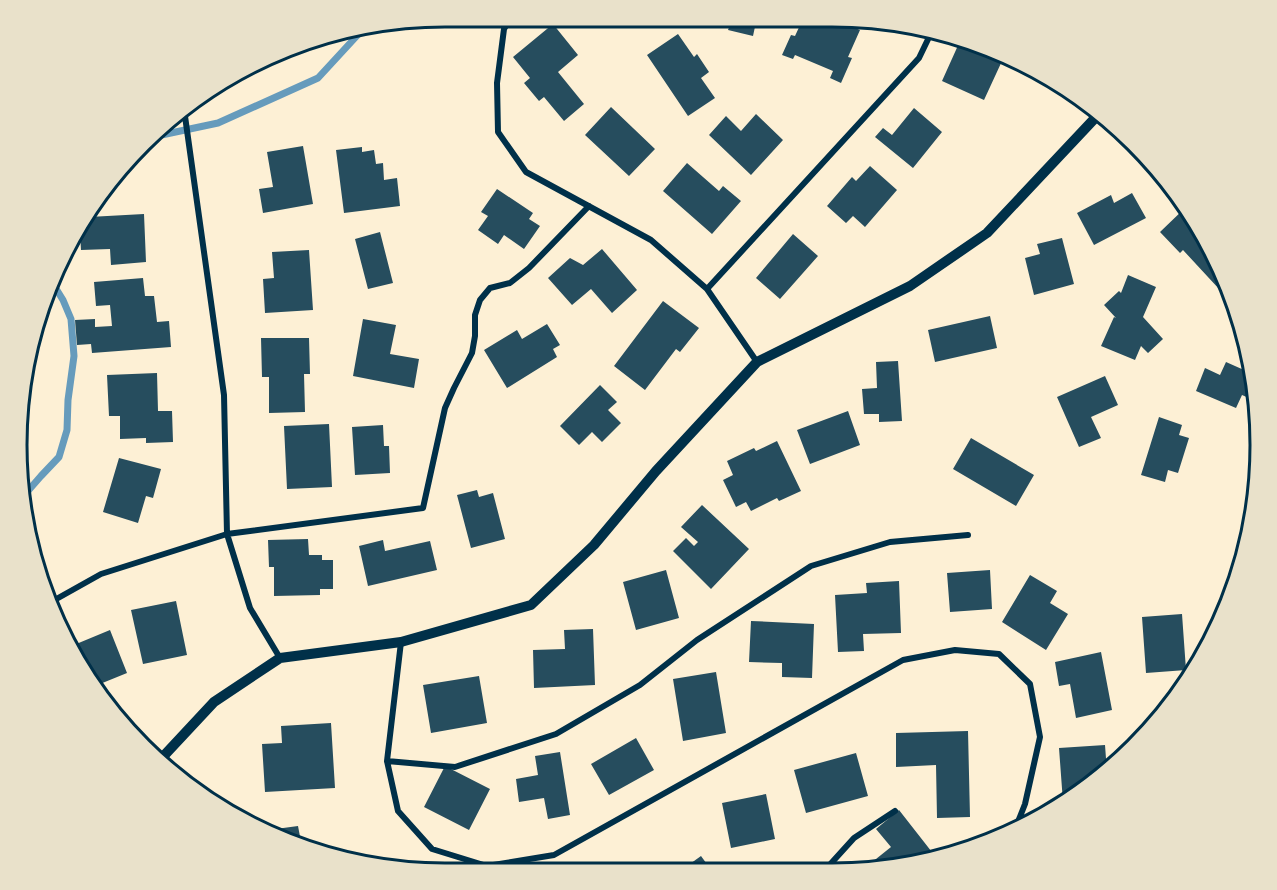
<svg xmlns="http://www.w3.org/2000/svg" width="1277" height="890" font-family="Arial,sans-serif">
<rect width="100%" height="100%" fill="#fdf0d5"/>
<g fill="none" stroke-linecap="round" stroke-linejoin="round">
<path stroke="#669bbc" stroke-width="7" d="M152,137L218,123L318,78L365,27
M20,500L41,476L59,457L67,430L68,400L74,356L71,319L63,300L50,279"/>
</g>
<path fill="#264d5e" d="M731,22H756L753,36L728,30Z
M801,23L845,24L860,30L848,57L852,58L841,83L830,78L833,71L795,55L793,59L782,55L791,35L795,36Z
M553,24L578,55L558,72L584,104L564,121L544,97L539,101L524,83L530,78L513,57Z
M678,34L694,57L697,54L709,72L701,78L715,98L688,116L647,55Z
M960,41L999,56L997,59L1002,61L984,100L942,81Z
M611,107L655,149L629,176L585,135Z
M914,108L942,132L913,168L875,137L883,128L892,135Z
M756,114L783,140L751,175L709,135L726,116L741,131Z
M303,146L313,204L263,213L259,189L273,187L267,152Z
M362,147V152L374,150L376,164L383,163L384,180L397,178L400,206L344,213L336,150Z
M687,163L719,191L723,186L741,201L712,234L663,191Z
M870,166L897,190L865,227L853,216L846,223L827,206L852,177L856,181Z
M497,189L533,213L529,219L540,226L524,249L504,235L498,244L478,230L488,216L481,212Z
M1132,193L1146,218L1094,245L1077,213L1111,195L1114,203Z
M1186,207L1203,230L1227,283L1220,290L1183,250L1180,253L1160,232Z
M144,214L146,262L111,265L110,249L81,250L80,232L89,217Z
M380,232L393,283L368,289L355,239Z
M793,234L818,256L780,299L756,278Z
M1062,238L1074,284L1034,295L1025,258L1040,254L1037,244Z
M602,249L637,290L612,313L591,289L572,305L548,278L570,258L583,265Z
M309,250L313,310L265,313L263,279L274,278L272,252Z
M1128,275L1156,287L1143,317L1163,339L1148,353L1141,346L1135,360L1101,346L1114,317L1116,318L1104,305L1119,291L1121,293Z
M143,278L145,296H154L157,322L169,321L171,347L92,353L91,344L77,345L75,320L95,319V327L112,326L110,305L96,306L94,282Z
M663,301L699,328L680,352L676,349L645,390L614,366Z
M990,316L997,348L935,362L928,330Z
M363,319L396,325L390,354L419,359L414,388L353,376Z
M547,324L560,345L553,349L557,357L507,388L484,350L517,330L522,339Z
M261,338H309L310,374H304L305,412L269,413V377H262Z
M898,361L902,421L879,422V414H864L862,389L877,388L876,362Z
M1226,362L1253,374L1257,389L1258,414L1247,409L1251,399L1242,395L1236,408L1196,391L1205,368L1220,375Z
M157,373L158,411H172L173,442L146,443V438L120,439V416H109L107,375Z
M1105,376L1118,405L1091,417L1101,438L1079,447L1057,397Z
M600,385L617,402L608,410L621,423L602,442L592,432L579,445L560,426Z
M848,411L860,445L810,464L797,430Z
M1159,417L1182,425L1179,435L1189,438L1178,473L1168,470L1165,482L1141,475Z
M329,424L332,487L287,489L284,426Z
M383,425L384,446H389L390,473L355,475L352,427Z
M971,438L1034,475L1016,506L953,469Z
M777,441L801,491L779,501L777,498L751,511L746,502L736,507L723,480L733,475L727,461L754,448L756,451Z
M119,458L161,469L153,498L146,496L138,523L103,512Z
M477,490L479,497L493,493L505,539L471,548L457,495Z
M702,505L749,549L711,589L673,551L686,538L694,546L698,542L681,527Z
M308,539L309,555H322V560H333V589H320V595L274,596V567H269L268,540Z
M383,540L385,551L430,541L437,570L368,586L359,546Z
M666,570L679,618L636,630L623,582Z
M990,570L992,609L950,612L947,573Z
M1030,575L1057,591L1050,603L1068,614L1046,650L1002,622Z
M899,581L901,633L863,634L864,651L838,652L835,595L867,593L866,583Z
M176,601L187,655L143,664L131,610Z
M1182,614L1186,670L1146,673L1142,617Z
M751,621L814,624L812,678L782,677V663L749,662Z
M593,629L595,685L534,688L533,650L565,649L564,630Z
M110,630L127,673L95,686L69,647Z
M1101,652L1112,710L1076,718L1070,684L1059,686L1055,662Z
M716,672L726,733L683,741L673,679Z
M479,676L487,723L431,733L423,685Z
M331,723L335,788L265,792L262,744L282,743L281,726Z
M968,731L970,817L937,818L936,765L896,767V733Z
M636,738L654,770L609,795L591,764Z
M1105,745L1107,772L1063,802L1059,748Z
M560,752L570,815L548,819L544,798L519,802L516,779L538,775L535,756Z
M856,753L868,796L806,813L794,770Z
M445,766L490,789L469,830L424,807Z
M766,794L775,839L731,848L722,803Z
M899,810L935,856L888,870H877L871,863L891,847L876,829Z
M298,826L302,847L261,831Z
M701,856L712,871H680Z"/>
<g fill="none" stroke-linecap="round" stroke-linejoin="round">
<path stroke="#003049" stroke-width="6" d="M511,18L504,29L497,83L498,132L526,172L651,240L707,289L757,362
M184,109L224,395L227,534L250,608L280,658
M707,289L919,58L932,31
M1239,573L1244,540L1250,530
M51,602L101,574L227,534L423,508L445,408L454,388L472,353L475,336V315L480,300L490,288L510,283L529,268L589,206
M401,642L387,761L398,811L432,849L487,866L554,855L903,660L955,650L999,654L1030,684L1040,737L1025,804L1014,832
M387,761L455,767L556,734L640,685L697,640L811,566L890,542L968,535
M825,870L854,838L895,811"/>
<path stroke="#003049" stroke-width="10" d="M159,761L214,702L280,658L401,642L531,605L594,545L656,471L757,362L910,286L987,233L1097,116"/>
</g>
<path d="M0 0H1277V890H0ZM445 27H832A418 418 0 0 1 1250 445V445A418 418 0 0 1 832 863H445A418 418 0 0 1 27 445V445A418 418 0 0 1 445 27Z" fill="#e9e1ca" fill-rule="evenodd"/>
<path fill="none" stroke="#003049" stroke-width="3" d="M445 27H832A418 418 0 0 1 1250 445V445A418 418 0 0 1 832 863H445A418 418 0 0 1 27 445V445A418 418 0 0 1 445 27Z"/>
</svg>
